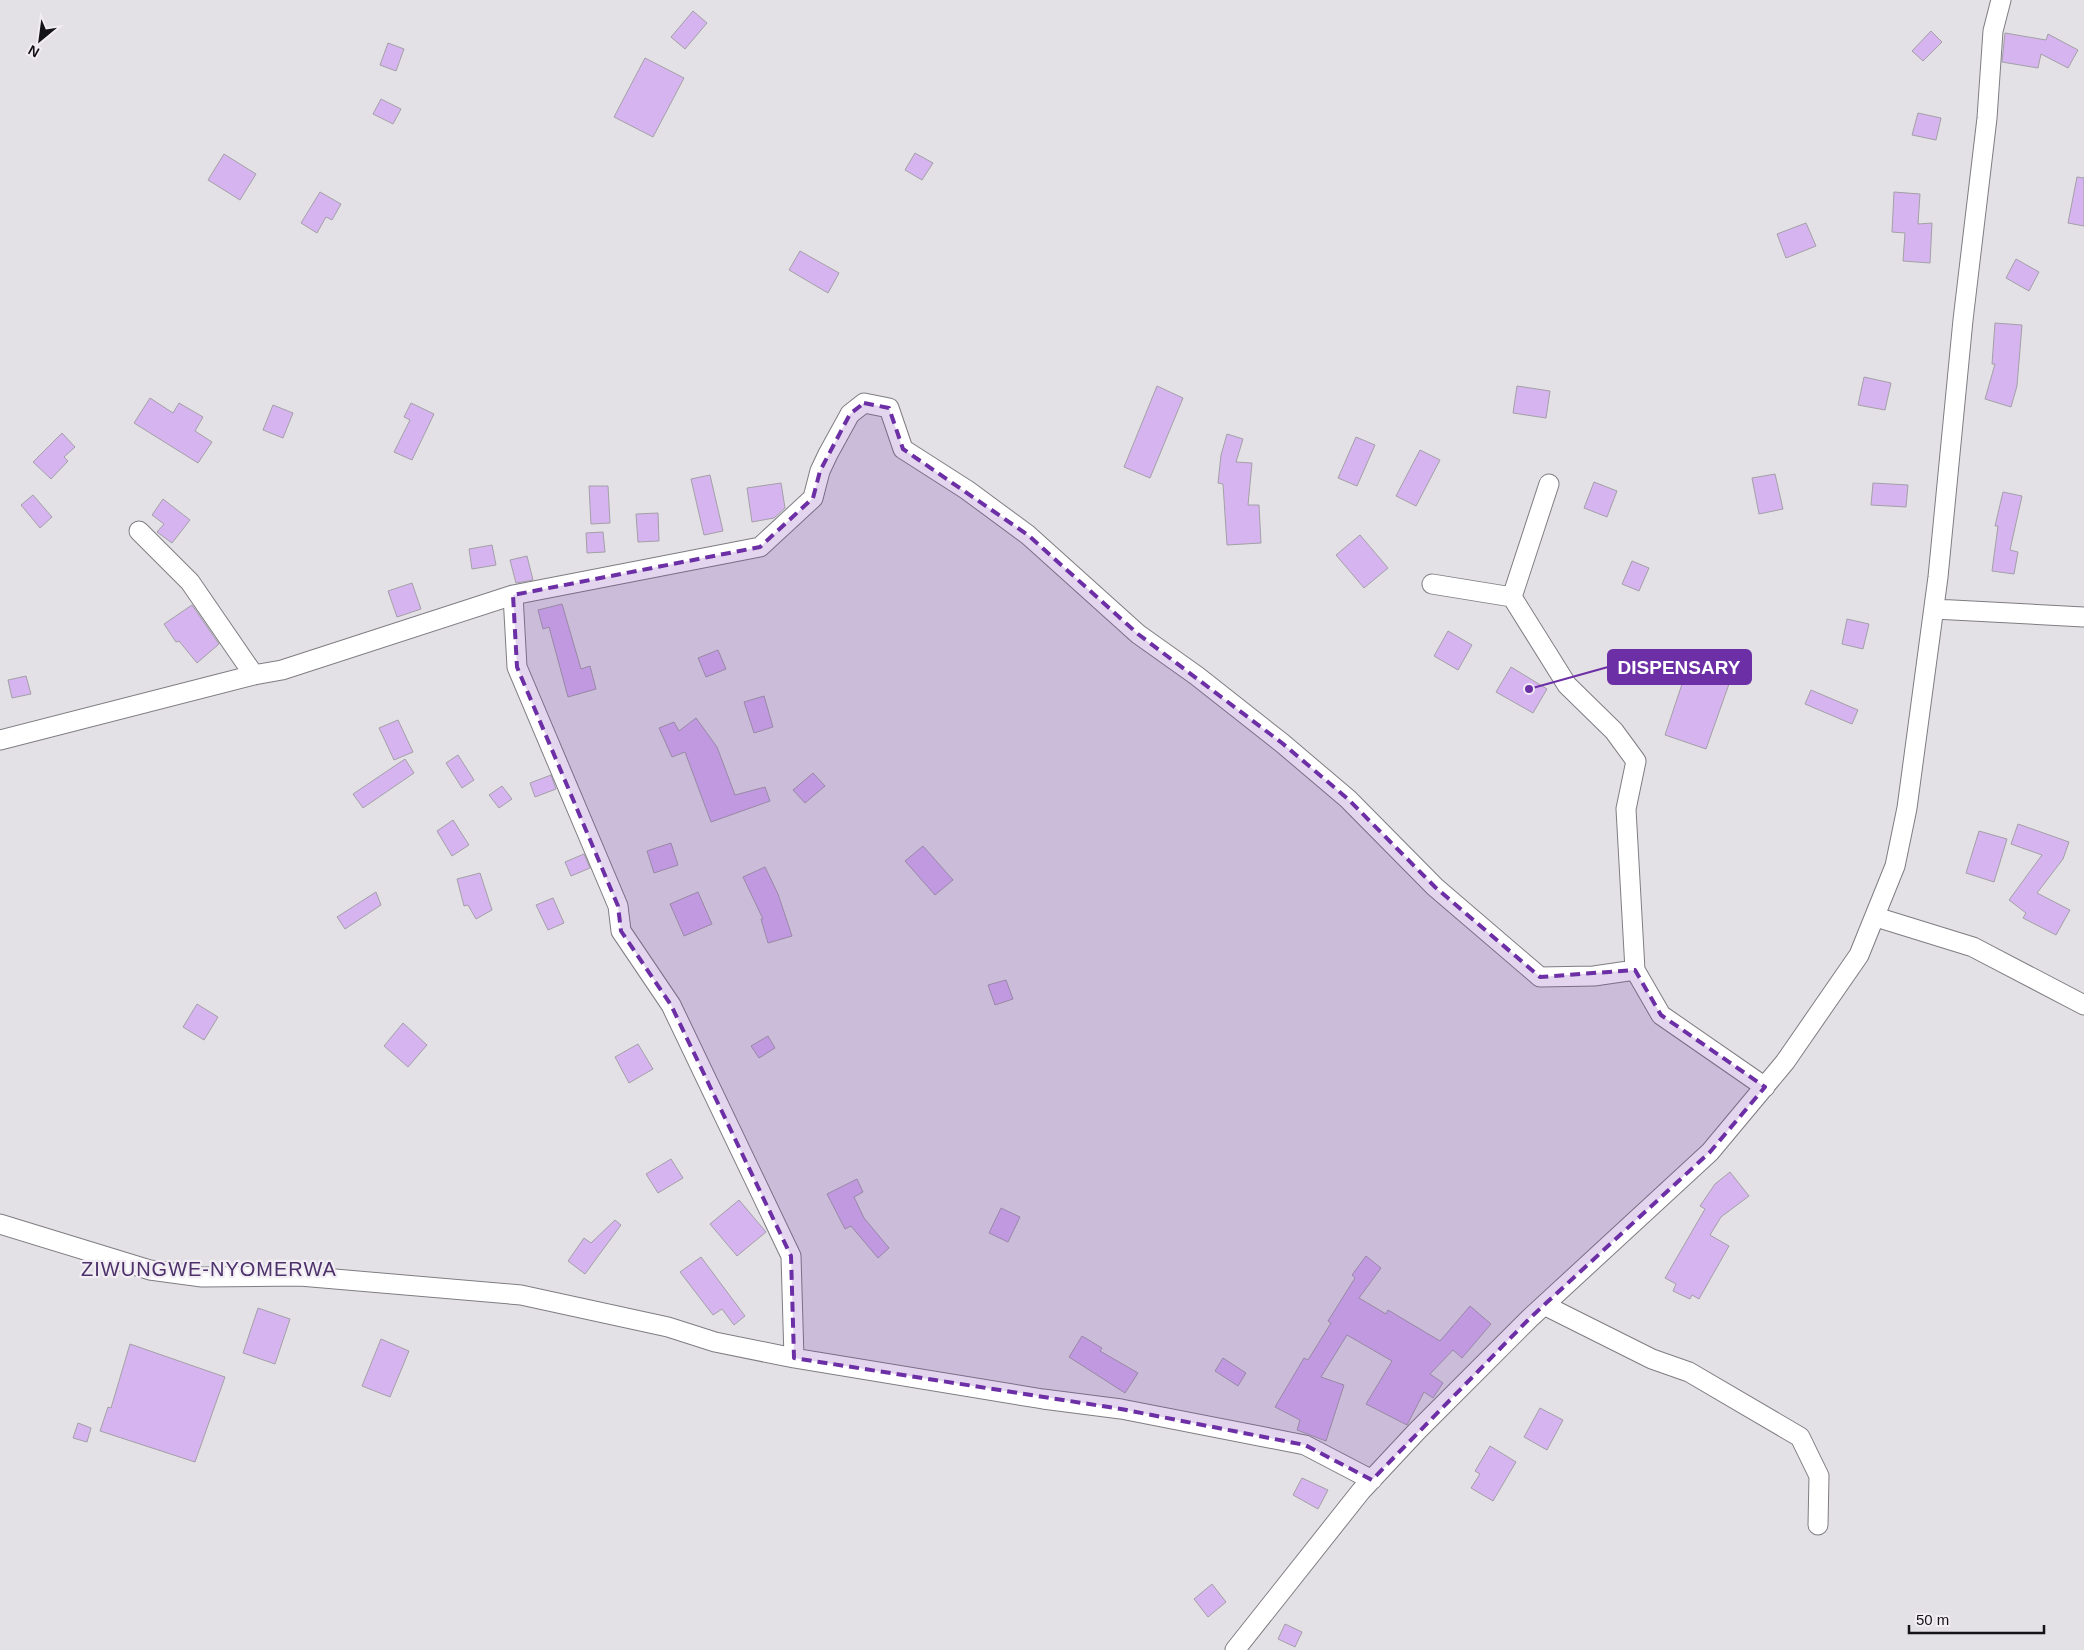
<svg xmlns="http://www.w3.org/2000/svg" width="2084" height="1650" font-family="Helvetica,sans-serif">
<rect width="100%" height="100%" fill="#e3e0e6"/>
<path fill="#d5b4ef" stroke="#a3a0a6" d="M693,11L707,23L685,49L671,37Z
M1931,31L1942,42L1923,61L1912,51Z
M2005,33L2046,40L2048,34L2078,50L2068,68L2041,54L2038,68L2002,62Z
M388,43L404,49L396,71L380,65Z
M645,58L684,78L653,137L614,117Z
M381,99L401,109L393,124L373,114Z
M1918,113L1941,118L1936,140L1912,135Z
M915,153L933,163L922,180L905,170Z
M224,154L256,174L240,200L208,180Z
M2077,177L2084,178V226L2068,223Z
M320,192L341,204L332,220L326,217L317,233L301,223Z
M1894,192L1920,194L1918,224L1932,223L1930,263L1903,261L1905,233L1892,232Z
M1806,223L1816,246L1786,258L1777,234Z
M800,251L839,273L828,293L789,270Z
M2016,259L2039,272L2029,291L2006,278Z
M1995,323L2022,325L2017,386L2011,407L1985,399L1995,364H1992Z
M1864,377L1891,383L1885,410L1858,405Z
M1157,386L1183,398L1150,478L1124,467Z
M1517,386L1550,391L1546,418L1513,413Z
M150,398L173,413L179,403L203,417L195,431L212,442L198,463L134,423Z
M411,403L434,414L412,460L394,452L410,420L404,417Z
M273,405L293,413L283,438L263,430Z
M62,433L75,447L64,457L68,461L51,479L33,462Z
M1227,434L1243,439L1236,462L1252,463L1248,505H1259L1261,543L1227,545L1223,484L1218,483L1221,455Z
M1356,437L1375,445L1357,486L1338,478Z
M1420,450L1440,460L1416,506L1396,496Z
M1775,474L1783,509L1759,514L1752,478Z
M710,475L723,531L704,535L691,479Z
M1594,482L1617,491L1607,517L1584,508Z
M781,483L785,508L774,518L752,522L747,488Z
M1873,483L1908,485L1906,507L1871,505Z
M589,486H608L610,523L591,524Z
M2003,492L2022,496L2010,550L2018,552L2014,574L1992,571L1998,526H1995Z
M33,495L52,517L40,528L21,505Z
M163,499L190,520L172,543L157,532L164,524L152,515Z
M658,513L659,541L638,542L636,514Z
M603,532L605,552L587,553L586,533Z
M1360,535L1388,568L1364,588L1336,555Z
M492,545L496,565L472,569L469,549Z
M527,556L533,580L516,583L510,560Z
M1632,561L1649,568L1639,591L1622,584Z
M412,583L421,609L397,617L388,591Z
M562,604L581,669L590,666L596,689L568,697L549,627L543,629L538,610Z
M192,605L219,644L197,663L179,641L176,642L164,624Z
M1847,619L1869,624L1863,649L1842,644Z
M1448,631L1472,645L1458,670L1434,656Z
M718,650L726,669L706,677L698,658Z
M1511,667L1547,689L1533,713L1496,692Z
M1687,669L1729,684L1706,749L1665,735Z
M26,676L31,694L12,698L8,680Z
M1811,690L1858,710L1852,724L1805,704Z
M764,696L773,727L754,733L744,702Z
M696,718L717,747L735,795L765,787L770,801L711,822L685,752L672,757L659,728L674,722L679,731Z
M398,720L413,752L394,760L379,728Z
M458,755L474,780L462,788L446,763Z
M405,759L414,773L363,808L353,794Z
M813,773L825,786L805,803L793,790Z
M551,775L556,789L535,797L530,783Z
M502,786L512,799L499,808L489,795Z
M453,820L469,845L452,856L437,831Z
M2018,824L2069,842L2063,859L2037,893L2070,910L2056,935L2023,918L2026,913L2009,900L2042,855L2011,844Z
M1979,831L2007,839L1994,882L1966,873Z
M671,843L678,865L654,873L647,851Z
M923,846L953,880L935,895L905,861Z
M584,854L590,868L571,876L565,862Z
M765,867L778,894L792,936L768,943L761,919H763L743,877Z
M480,873L492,910L476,919L468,905L464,906L457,879Z
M376,892L381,905L345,929L337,917Z
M698,892L712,924L684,936L670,904Z
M553,898L564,923L548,930L536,905Z
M1006,980L1013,999L995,1005L988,985Z
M197,1004L218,1017L204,1040L183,1027Z
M403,1023L427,1045L408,1067L384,1046Z
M768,1036L775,1048L759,1058L751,1046Z
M638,1044L653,1069L629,1083L615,1057Z
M671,1159L683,1178L658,1193L646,1174Z
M1730,1172L1749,1196L1721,1217L1710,1235L1729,1246L1699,1299L1692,1295L1690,1299L1673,1291L1676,1284L1665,1278L1705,1209L1700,1206L1715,1184Z
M857,1179L863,1192L854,1197L864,1218L889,1248L878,1258L851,1226L845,1229L827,1194Z
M739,1200L766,1232L737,1256L710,1224Z
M1001,1208L1020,1217L1008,1242L989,1233Z
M615,1220L621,1225L585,1274L568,1261L584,1238L591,1243Z
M1366,1256L1381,1268L1359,1298L1386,1314L1388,1310L1440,1341L1470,1306L1491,1324L1462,1358L1453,1350L1430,1374L1443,1383L1433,1398L1424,1392L1407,1425L1366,1404L1392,1361L1347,1335L1321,1377L1344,1385L1326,1441L1297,1430L1300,1420L1275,1407L1304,1358L1308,1360L1331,1323L1328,1321L1355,1278L1352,1275Z
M701,1257L745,1316L734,1325L722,1309L713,1315L680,1272Z
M258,1308L290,1319L275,1364L243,1353Z
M1082,1336L1102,1348L1100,1351L1138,1373L1125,1393L1069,1357Z
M381,1339L409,1351L390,1397L362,1386Z
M130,1344L225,1377L195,1462L100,1431L108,1407L111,1408Z
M1223,1358L1246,1373L1238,1386L1215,1371Z
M1540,1408L1563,1420L1547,1450L1524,1437Z
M78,1423L91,1428L87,1442L73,1438Z
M1490,1446L1516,1462L1493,1501L1471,1488L1480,1474L1475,1471Z
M1302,1478L1328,1490L1318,1509L1293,1495Z
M1212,1584L1226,1602L1208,1617L1194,1599Z
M1285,1624L1302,1632L1295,1647L1278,1639Z"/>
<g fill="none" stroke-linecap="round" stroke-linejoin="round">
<g stroke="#7f7d82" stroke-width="21">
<path id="street" d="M139,531L190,582L254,675
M1432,584L1512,597L1567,685L1614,731L1636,761L1626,809L1635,970
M513,595L517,667L618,906L621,931L671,1005L791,1256L794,1358
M1512,597L1549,484
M1934,609L2084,617
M0,740L254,675L282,670L513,595L760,547L813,498L820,471L828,454L850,414L864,403L889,408L903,449L967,490L1028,535L1138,634L1197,676L1282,743L1348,799L1435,887L1540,977L1594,976L1635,970L1661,1015L1765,1087
M1876,917L1973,947L2084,1005
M0,1224L150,1270L202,1277L300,1276L521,1295L668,1327L715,1342L794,1358L1043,1399L1121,1409L1305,1445L1372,1480
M1544,1305L1652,1359L1689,1372L1800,1437L1819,1476L1818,1525
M1235,1650L1361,1491L1417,1431L1530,1318L1710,1152L1785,1062L1859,955L1895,866L1907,808L1938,577L1963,320L1987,118L1993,31L2001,0"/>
</g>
<use href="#street" stroke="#fff" stroke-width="19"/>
</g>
<path fill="#6c2fa5" fill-opacity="0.2" stroke="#6c2fa5" stroke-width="4" stroke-dasharray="10 6" stroke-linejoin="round" d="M864,403L889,408L903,449L1028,535L1138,634L1282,743L1348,799L1435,887L1540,977L1635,970L1661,1015L1765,1087L1710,1152L1530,1318L1372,1480L1305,1445L1121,1409L794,1358L791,1256L671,1005L621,931L618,906L517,667L513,595L760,547L813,498L820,471L850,414Z"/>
<g text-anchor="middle" stroke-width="4.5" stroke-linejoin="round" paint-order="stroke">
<g font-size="20" letter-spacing="1" fill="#4c316b" stroke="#f1edf3">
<text x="209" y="1276">ZIWUNGWE-NYOMERWA</text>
</g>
</g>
<path fill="none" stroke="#6c2fa5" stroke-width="2" d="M1529 689L1608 667"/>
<circle fill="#6c2fa5" stroke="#f1edf3" stroke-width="2" cx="1529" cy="689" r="5"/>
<rect fill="#6c2fa5" stroke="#6c2fa5" stroke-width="2" x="1608" y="650" width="143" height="34" rx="5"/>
<g font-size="19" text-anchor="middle" font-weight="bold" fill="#fff">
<text x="1679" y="674">DISPENSARY</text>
</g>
<g transform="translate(40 40) rotate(209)" stroke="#f1edf3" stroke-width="4" paint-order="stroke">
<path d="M0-4L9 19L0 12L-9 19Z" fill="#141315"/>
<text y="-8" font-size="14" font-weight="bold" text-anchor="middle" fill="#141315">N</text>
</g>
<path d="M1909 1625v8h135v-8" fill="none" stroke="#141315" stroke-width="2.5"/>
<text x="1916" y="1625" font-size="15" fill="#141315" stroke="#f1edf3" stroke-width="4" paint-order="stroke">50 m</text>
</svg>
